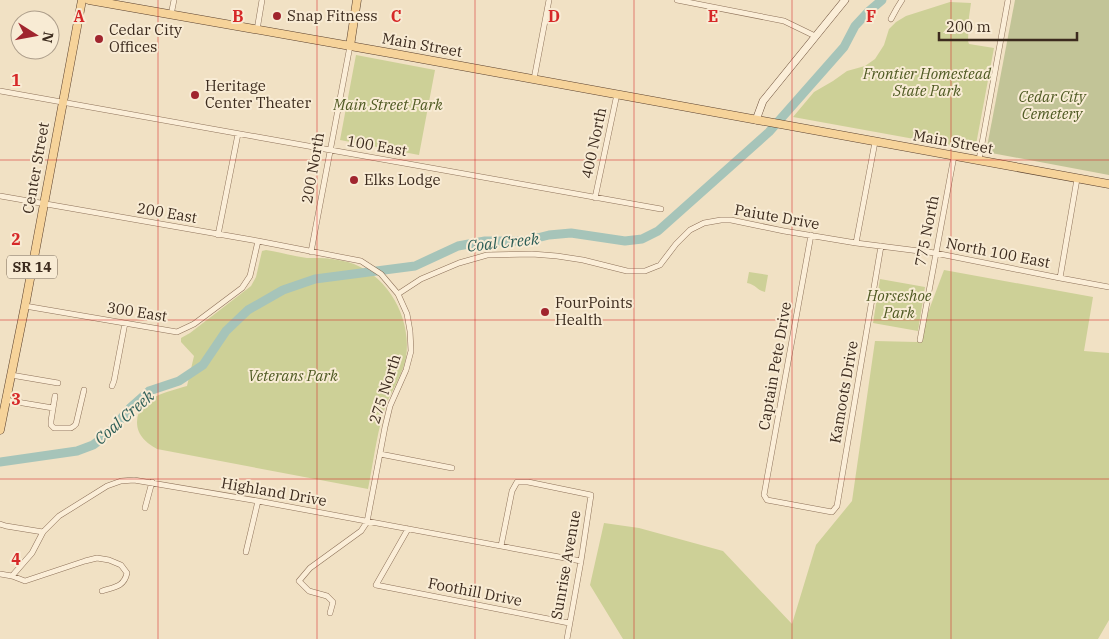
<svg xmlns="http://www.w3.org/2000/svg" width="1109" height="639" font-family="'IBM Plex Serif',serif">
<rect width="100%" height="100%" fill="#f1e1c4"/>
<path fill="#cdd097" d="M950,2L971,3L969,17L968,41L969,44L994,48L975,150L793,117L814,92L833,81L847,71L865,66L875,59L884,45L889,29L896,22L906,16Z
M356,55L435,70L419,155L340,140Z
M266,250C279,252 293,256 307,258C311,258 314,258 318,258C328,258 339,260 348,262C388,274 412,318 406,358C402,378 388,395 383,414C376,439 373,464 368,489L157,449C147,443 137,436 137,422C138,397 167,392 187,386L194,356L181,342V338L190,333L251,286L256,277L262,251Z
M944,270L1093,297L1084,351L1109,353V620L1098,639H623L590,585L604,523L639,528L723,551L792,624L816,545L852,501L875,341L917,342Z
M749,272L768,275L765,292C756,290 757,285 747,283Z
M880,279L925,287L918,331L873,323Z"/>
<path fill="#c2c497" d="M1015,0H1109V175L986,152Z"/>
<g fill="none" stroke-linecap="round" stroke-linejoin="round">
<path stroke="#a6c4b9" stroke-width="9" d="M0,462L77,451L93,445L108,434L131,407L149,391L179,381L203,365L226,331L248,310L283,290L315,279L415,266L458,246L485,241H525L549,235L571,233L625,241L642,239L658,231L769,132L844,47L855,26L868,12L882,0"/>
<g stroke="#8d7159" stroke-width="6">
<path id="minor" d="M677,0L784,21L815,36
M171,15L174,0
M891,19L897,8L902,0
M257,30L262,0
M534,79L549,0
M0,91L661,209
M979,160L1008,0
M0,196L258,241L361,261L381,274L398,294L407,314L410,331L411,351L406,370L390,406L385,427L367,522L361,531L310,568L299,581L309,591L327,596L333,602L330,613
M595,198L617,94
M218,235L238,134
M811,235L764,495L767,500L832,512L837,506L881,246
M856,243L875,142
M311,252L350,46
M1060,278L1077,179
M398,294L421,279L459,263L487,255L532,254L557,256L583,260L627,271H645L660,265L676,244L690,230L704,223L721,220H731L784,231L856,243L935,253L1060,278L1109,287
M25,306L177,332L194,324L242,288L250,276L258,241
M920,340L954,156
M11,375L58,383
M112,386L114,381L125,323
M55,396L51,421V425L54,428H71L74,426L76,424L84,390
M5,400L53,408
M380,454L452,468
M145,508L152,482
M0,524L6,526L43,532
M408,529L376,585L569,623
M501,546L512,491L517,482H528L591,495L581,561L567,639
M246,552L258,501
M0,574L12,576L25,581L85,561L97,558L109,560L121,565L127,573C124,587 114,587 102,591
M12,576L32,553L43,532L59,516L107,486L121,481L134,480L258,501L581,561"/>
</g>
<g stroke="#6f523c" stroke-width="8">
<path id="secondary" d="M756,120L763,101L845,0"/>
</g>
<g stroke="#5a402e" stroke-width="9">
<path id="primary" d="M89,0L390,53L1109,184
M350,46L357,0
M0,430L25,306L82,0"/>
</g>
<use href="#minor" stroke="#fbeed8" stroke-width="5"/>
<use href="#secondary" stroke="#fbeed8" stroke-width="7"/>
<use href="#primary" stroke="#f6d39a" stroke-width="8"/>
</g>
<path fill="none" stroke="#d62828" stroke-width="1" stroke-opacity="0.55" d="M158,0V639M317,0V639M475,0V639M634,0V639M792,0V639M951,0V639M0,160H1109M0,320H1109M0,479H1109"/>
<g fill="#a0252e" stroke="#f8ebd4" stroke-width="2">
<circle cx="277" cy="16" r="5"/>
<circle cx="99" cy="39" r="5"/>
<circle cx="195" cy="95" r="5"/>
<circle cx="354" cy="180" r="5"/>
<circle cx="545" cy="312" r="5"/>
</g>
<g text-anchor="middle" stroke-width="4" stroke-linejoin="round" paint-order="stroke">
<rect fill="#f8ebd4" stroke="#746555" stroke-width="1" x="7" y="255.5" width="50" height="23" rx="4"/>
<g font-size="14" font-weight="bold" fill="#3c2b1e">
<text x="32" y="272">SR 14</text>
</g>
<g font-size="15" fill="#3c2b1e" stroke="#f8ebd4" text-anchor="start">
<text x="287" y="21">Snap Fitness</text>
<text x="109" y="35">Cedar City<tspan x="109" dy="17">Offices</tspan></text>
<text x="205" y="91">Heritage<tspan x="205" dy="17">Center Theater</tspan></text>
<text x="364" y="185">Elks Lodge</text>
<text x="555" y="308">FourPoints<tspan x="555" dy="17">Health</tspan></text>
</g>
<g font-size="15" fill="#3c2b1e" stroke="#f8ebd4">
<text transform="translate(422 45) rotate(10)" y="5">Main Street</text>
<text transform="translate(953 142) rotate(10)" y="5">Main Street</text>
<text transform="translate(594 143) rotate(-78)" y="5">400 North</text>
<text transform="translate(377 146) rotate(10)" y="5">100 East</text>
<text transform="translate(36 168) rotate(-80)" y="5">Center Street</text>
<text transform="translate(313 168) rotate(-80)" y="5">200 North</text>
<text transform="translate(167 213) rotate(10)" y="5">200 East</text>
<text transform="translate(777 217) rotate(10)" y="5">Paiute Drive</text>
<text transform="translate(927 231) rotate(-79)" y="5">775 North</text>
<text transform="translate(998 253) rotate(11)" y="5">North 100 East</text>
<text transform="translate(137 312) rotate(9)" y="5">300 East</text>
<text transform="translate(775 366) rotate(-80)" y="5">Captain Pete Drive</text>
<text transform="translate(385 389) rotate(-72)" y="5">275 North</text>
<text transform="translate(844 392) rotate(-80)" y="5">Kamoots Drive</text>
<text transform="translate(274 492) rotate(10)" y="5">Highland Drive</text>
<text transform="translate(566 565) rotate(-80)" y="5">Sunrise Avenue</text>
<text transform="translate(475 592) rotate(11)" y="5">Foothill Drive</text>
</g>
<g font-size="15" font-style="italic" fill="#4f5a23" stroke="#f8ebd4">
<text x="927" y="79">Frontier Homestead<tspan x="927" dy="17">State Park</tspan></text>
<text x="1052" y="102">Cedar City<tspan x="1052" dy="17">Cemetery</tspan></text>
<text x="388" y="110">Main Street Park</text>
<text x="899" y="301">Horseshoe<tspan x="899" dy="17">Park</tspan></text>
<text x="293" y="381">Veterans Park</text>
</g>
<g font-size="16" font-style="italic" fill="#2c5d56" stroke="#f8ebd4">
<text transform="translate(503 242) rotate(-6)" y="6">Coal Creek</text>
<text transform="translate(124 417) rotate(-41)" y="6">Coal Creek</text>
</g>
</g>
<g font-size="16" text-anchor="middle" font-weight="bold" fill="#d62828" stroke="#f8ebd4" stroke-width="4" stroke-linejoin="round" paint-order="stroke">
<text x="79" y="22">A</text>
<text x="238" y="22">B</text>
<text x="396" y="22">C</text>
<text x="554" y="22">D</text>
<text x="713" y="22">E</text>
<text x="871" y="22">F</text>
<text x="16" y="86">1</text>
<text x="16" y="245">2</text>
<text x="16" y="405">3</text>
<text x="16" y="565">4</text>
</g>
<g transform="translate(35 35) rotate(101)"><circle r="24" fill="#f8ebd4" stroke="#ad9e8b"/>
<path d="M0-4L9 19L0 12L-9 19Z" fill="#a0252e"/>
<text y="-8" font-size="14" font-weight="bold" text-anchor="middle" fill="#3c2b1e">N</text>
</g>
<path d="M939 32v8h138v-8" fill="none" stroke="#3c2b1e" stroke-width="2.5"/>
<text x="946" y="32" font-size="15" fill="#3c2b1e" stroke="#f8ebd4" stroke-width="4" paint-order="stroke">200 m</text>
</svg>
